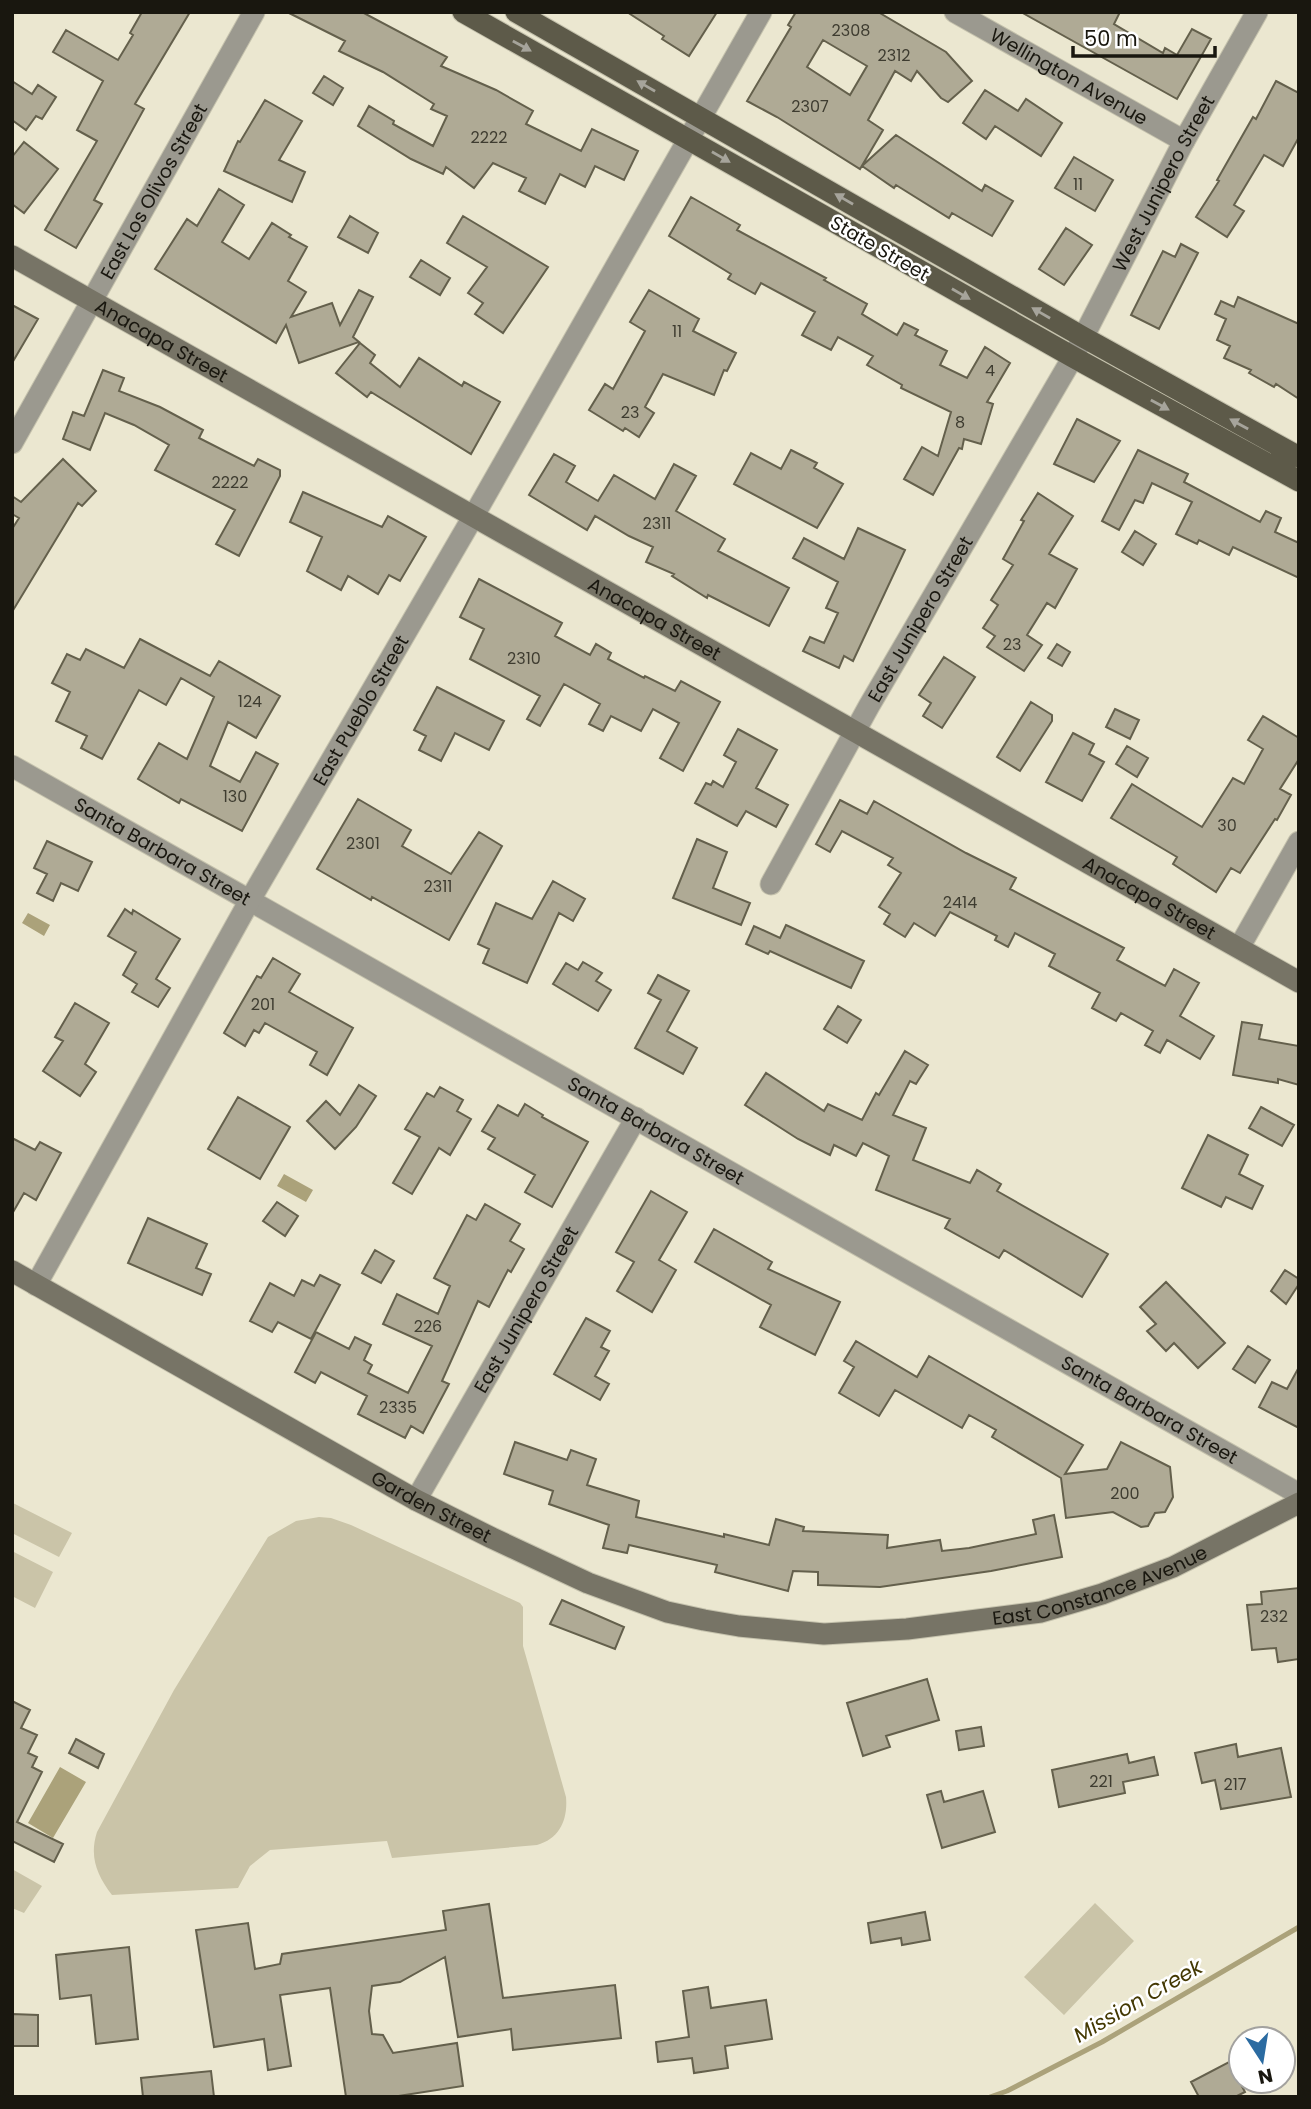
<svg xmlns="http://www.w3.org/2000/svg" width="1311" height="2109" font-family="Poppins,sans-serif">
<rect width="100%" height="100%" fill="#ebe7d0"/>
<path fill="#cac4a8" d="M13,1503L72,1533L59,1557L12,1533Z
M319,1517L331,1518L351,1525L520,1603L523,1607V1646L566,1797C568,1819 560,1839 537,1845L392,1858L387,1841L270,1850L250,1866L238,1888L112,1895C97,1875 89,1857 97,1832L174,1690L268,1537L296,1521Z
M12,1551L53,1572L35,1608L12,1596Z
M12,1869L42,1886L24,1913L12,1908Z
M1095,1903L1134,1941L1064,2015L1024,1977Z"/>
<path fill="#aba27a" d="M28,913L50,925L44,936L22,923Z
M284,1174L313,1190L306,1202L277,1186Z
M60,1767L86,1782L53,1838L28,1823Z"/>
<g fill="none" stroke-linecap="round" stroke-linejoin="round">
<path stroke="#aba27a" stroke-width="5" d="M990,2097L1007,2091L1102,2042L1299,1927"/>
</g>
<path fill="#afaa95" stroke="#64604c" stroke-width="2" fill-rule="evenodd" d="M142,12H190L135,104L144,109L94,200L102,204L76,248L45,230L97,141L77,130L103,81L53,52L66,30L118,60L133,35L130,33Z
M287,12H362L447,57L441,66L496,90L533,111L526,124L581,151L592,129L638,151L624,180L595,166L585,187L560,174L545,204L519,191L526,178L493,163L474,188L446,167L443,174L411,159L358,126L369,106L394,121L393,124L433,146L447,116L431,109L434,104L383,72L339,51L345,41Z
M627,12H717L689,56L662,39L664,36Z
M796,12H878L946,52L972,81L948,102L941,98L917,71L911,81L895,71L868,120L883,130L860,169L777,117L747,101L791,27L788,25ZM823,40L867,66L850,95L807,67Z
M1021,12H1120L1114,24L1163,53L1165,48L1177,55L1192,29L1211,39L1177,99Z
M324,76L343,88L333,105L313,93Z
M12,81L32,94L38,85L56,97L42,119L36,116L26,130L12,120Z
M1276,81L1299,93V137L1283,166L1264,155L1234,205L1244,211L1227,237L1196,217L1219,181L1217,180L1253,117L1256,119Z
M985,90L1018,111L1026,99L1062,123L1041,156L995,126L986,139L963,123Z
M265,100L302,121L279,160L305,172L292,202L224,171L238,141L240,142Z
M896,135L982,191L985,185L1013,201L992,236L952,213L949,218L896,185L894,188L862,166Z
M24,142L58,169L24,213L12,204V157Z
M1074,157L1113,180L1095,211L1055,188Z
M219,189L244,205L222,242L249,259L272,223L291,235L289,237L307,247L288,281L306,292L291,317L332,303L340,325L359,290L373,297L353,337L359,342L299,363L286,325L276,343L155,269L187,219L197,226Z
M691,197L740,225L737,230L826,278L824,280L867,304L862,314L897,335L904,323L918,330L915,335L947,351L940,365L967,378L985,347L1010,363L987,402L993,404L981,444L964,439L962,449L959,448L933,495L904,479L922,447L938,456L951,412L901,388L902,385L867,365L873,356L838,337L831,350L802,335L815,312L761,283L755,294L728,279L731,274L669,236Z
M350,216L378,233L368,253L338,237Z
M463,216L548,267L503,333L475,314L483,303L468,293L487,267L447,243Z
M1066,228L1092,245L1064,285L1039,269Z
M1181,244L1198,253L1159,329L1131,315L1163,251L1175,257Z
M421,260L450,278L440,295L410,277Z
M649,290L699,319L693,331L736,353L727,371L724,370L714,395L663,374L645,407L654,413L639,437L625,428L623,431L589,410L605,384L613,389L645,331L630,322Z
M1238,297L1299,324V399L1276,384L1274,387L1249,373L1251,370L1224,358L1230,346L1217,340L1226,319L1215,314L1221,301L1234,307Z
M12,305L38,319L12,363Z
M360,343L375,355L370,363L400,387L419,358L462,386L464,382L500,402L471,454L371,392L367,397L336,373Z
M103,370L124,378L119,391L160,407L203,430L199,438L254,466L258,459L280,470V476L239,556L216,544L235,510L155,470L169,445L134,425L105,413L90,450L63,439L73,412L84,416Z
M1077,419L1120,441L1094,482L1054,464Z
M791,450L817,463L814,468L843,484L817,528L734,484L751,453L781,469Z
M1138,450L1188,474L1184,482L1260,522L1266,511L1281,518L1275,532L1299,543V578L1233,547L1229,555L1199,540L1197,544L1176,534L1192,502L1152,483L1143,503L1135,500L1119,530L1102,521Z
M554,454L575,466L566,482L598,501L614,475L655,499L674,464L696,476L676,511L725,539L718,551L789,588L769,626L708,595L707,598L672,576L674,574L646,562L653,547L629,536L595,516L587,530L529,495Z
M63,459L96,491L82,506L78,503L12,612V529L19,518L12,514V496L21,502Z
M303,492L382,527L388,516L426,537L400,581L389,575L378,594L348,576L341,590L307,571L322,537L290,522Z
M1038,493L1073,516L1049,554L1077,569L1055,608L1047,603L1027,635L1042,645L1024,671L987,647L995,636L983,628L998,605L991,600L1013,565L1003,559L1024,521L1021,520Z
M858,528L905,550L853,661L844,656L839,668L803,651L810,637L824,643L838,613L826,608L838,582L793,558L804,538L844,559Z
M1135,531L1156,544L1143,565L1122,552Z
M479,579L562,623L555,636L590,655L596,644L611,653L608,659L644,678L645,676L675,691L681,681L720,702L683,771L660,758L679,723L653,709L641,731L611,716L603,731L589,724L600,704L564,684L540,726L527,719L540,696L470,659L484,629L460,617Z
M140,639L210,676L219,661L280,696L256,738L228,722L210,766L240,782L256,752L278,764L242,831L181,799L179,803L138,779L159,743L187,759L214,697L181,678L166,705L139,690L102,759L81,748L87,736L56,721L70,692L52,683L67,654L80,660L86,649L124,668Z
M1057,644L1070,652L1062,666L1048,658Z
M944,657L975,677L942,728L923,716L931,703L919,695Z
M437,687L504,721L489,750L455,733L441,761L419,750L426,736L414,730Z
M1031,702L1052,715V721L1020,771L997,757Z
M1115,709L1139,720L1130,739L1106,727Z
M1263,716L1299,738V759L1280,789L1291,795L1277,820L1275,819L1240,873L1231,868L1216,892L1173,864L1177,857L1111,818L1132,784L1202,827L1233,778L1244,784L1263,749L1248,740Z
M738,729L777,750L756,788L788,805L776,827L746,811L737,826L695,803L706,783L711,785L713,781L723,787L736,762L724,755Z
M1073,733L1094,744L1089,754L1104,762L1082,801L1046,782Z
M1127,746L1148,758L1137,777L1116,764Z
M358,799L411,830L402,846L451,874L479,832L502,846L449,940L372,897L371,900L317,869Z
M840,800L867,814L874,801L966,853L1016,878L1010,889L1124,948L1117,960L1165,986L1174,969L1199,983L1180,1016L1214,1036L1200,1059L1167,1040L1160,1053L1145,1045L1153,1031L1121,1013L1116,1021L1092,1008L1100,993L1049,966L1055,954L1015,933L1008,947L995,940L997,936L950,912L935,936L914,923L905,937L884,924L890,914L879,907L901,873L888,865L893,858L842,831L830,852L816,844Z
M697,839L727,852L713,888L750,903L741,925L673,898Z
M47,841L92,862L78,891L61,883L53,901L37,893L47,874L34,868Z
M553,881L585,899L573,921L559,913L527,983L483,963L489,949L478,944L496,903L532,919Z
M125,909L132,914L133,910L180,939L156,979L170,988L158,1007L132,992L137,984L123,975L136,952L108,936Z
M786,925L864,961L851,988L770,951L768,954L746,944L754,926L780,938Z
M273,958L300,974L289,992L353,1028L327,1075L310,1065L317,1052L265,1023L259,1033L254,1030L245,1046L224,1033L257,976L261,978Z
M583,962L602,973L596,981L611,990L598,1011L553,984L566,963L578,970Z
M658,975L689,991L667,1031L697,1048L683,1074L635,1048L661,1000L648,993Z
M75,1003L109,1023L85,1064L96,1072L80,1096L43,1071L63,1041L55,1037Z
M838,1006L861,1020L847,1043L824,1029Z
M1242,1022L1262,1025L1259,1039L1299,1046V1085L1278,1079V1083L1233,1075Z
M905,1051L928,1065L916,1084L910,1081L893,1115L926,1128L913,1160L970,1183L977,1170L1001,1184L997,1191L1108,1254L1082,1297L1004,1250L999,1258L945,1228L950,1219L876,1190L889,1156L863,1143L856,1156L834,1145L830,1155L798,1139L745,1105L766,1073L824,1111L828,1104L862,1120L876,1093L879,1095Z
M359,1085L376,1096L356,1127L335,1149L307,1121L326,1101L340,1115Z
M440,1087L463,1100L457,1111L471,1119L450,1155L439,1148L412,1194L393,1183L420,1137L405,1129L427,1093L434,1097Z
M238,1097L290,1127L260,1179L208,1149Z
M525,1104L543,1115L542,1117L588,1142L552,1207L525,1192L535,1175L488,1149L495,1138L482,1131L498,1105L518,1116Z
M1261,1107L1294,1125L1282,1146L1249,1128Z
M1208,1135L1248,1155L1239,1174L1263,1186L1252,1209L1226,1197L1221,1207L1182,1188Z
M12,1138L35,1150L40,1142L61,1153L36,1200L24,1193L12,1214Z
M651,1191L687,1212L659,1260L676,1270L652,1312L617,1291L634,1262L616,1252Z
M277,1202L298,1216L285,1236L263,1221Z
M485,1204L520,1224L510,1241L524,1249L511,1272L508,1270L489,1307L478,1301L442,1381L449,1384L423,1433L411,1426L405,1438L358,1414L367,1396L321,1372L315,1383L295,1372L316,1332L349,1349L355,1337L371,1345L364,1360L372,1365L368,1373L408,1393L432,1346L383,1324L397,1294L438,1314L450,1286L434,1278L467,1215L476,1220Z
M148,1218L207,1244L196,1268L211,1274L202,1295L128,1263Z
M714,1229L772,1262L768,1269L840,1302L815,1355L760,1327L771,1305L695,1262Z
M375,1250L394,1261L381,1283L362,1273Z
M1285,1270L1299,1279V1284L1286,1304L1271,1291Z
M320,1275L340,1285L311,1339L278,1322L272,1332L250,1321L270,1283L294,1296L302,1280L314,1286Z
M1166,1282L1225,1343L1198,1368L1174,1343L1166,1351L1147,1331L1156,1324L1140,1307Z
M586,1318L610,1331L601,1347L609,1351L595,1376L609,1384L600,1400L554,1374Z
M856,1341L917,1377L929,1356L1083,1445L1065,1474L1107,1469L1121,1442L1170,1467L1173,1497L1165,1512L1155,1513L1148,1526L1141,1527L1113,1512L1066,1518L1061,1478L992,1437L996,1430L969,1415L962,1428L895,1390L879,1416L839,1393L854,1367L844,1361Z
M1248,1346L1270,1360L1255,1383L1233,1369Z
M1299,1367V1428L1259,1407L1272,1382L1287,1389Z
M515,1442L567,1460L571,1450L596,1459L587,1485L639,1501L636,1517L724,1537V1534L769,1545L776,1519L804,1527L803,1531L888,1535L887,1548L940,1540L942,1551L969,1548L1036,1534L1033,1520L1054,1515L1062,1557L991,1571L880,1587L818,1585V1572L793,1571L788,1591L715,1572L717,1565L629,1545L627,1553L603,1548L609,1525L549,1504L553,1491L504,1474Z
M1299,1588V1659L1278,1662L1276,1648L1252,1650L1247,1605L1262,1604L1261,1592Z
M562,1600L624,1627L615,1649L550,1624Z
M927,1679L939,1720L886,1736L890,1747L863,1756L847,1703Z
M12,1701L30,1710L21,1728L37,1735L28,1753L37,1757L32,1767L42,1772L17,1822L63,1844L54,1862L12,1841Z
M981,1727L984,1746L959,1750L956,1731Z
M76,1739L104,1754L98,1768L69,1753Z
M1236,1744L1238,1757L1281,1748L1291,1797L1221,1809L1215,1780L1202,1783L1195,1753Z
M1127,1754L1129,1763L1154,1757L1158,1775L1123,1782L1125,1793L1059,1807L1052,1770Z
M941,1791L944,1802L983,1791L995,1832L942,1848L927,1795Z
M489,1904L503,1998L615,1985L621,2038L513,2050L511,2029L458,2037L445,1957L400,1982L372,1986L369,2011L372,2034L383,2035L393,2053L457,2043L463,2086L392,2097H346L330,1988L280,1995L291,2066L268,2070L264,2039L214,2047L196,1930L248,1923L255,1969L280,1964L282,1954L446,1930L443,1911Z
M925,1912L930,1940L902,1945L901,1938L871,1943L868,1923Z
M129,1947L138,2039L96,2044L91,1995L60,1999L56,1955Z
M708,1987L711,2008L766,2000L772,2039L725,2046L728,2068L694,2073L692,2058L658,2062L656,2042L689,2037L683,1991Z
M12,2014L38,2015V2046H12Z
M1229,2062L1245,2092L1235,2097H1199L1191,2082Z
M211,2071L214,2097H143L141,2078Z"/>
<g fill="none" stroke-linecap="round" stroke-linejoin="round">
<g stroke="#c5c2ad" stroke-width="23">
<g id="street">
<path id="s1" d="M955,12L1184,141"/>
<path id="s2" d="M12,443L254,12"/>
<path id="s3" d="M12,766L1299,1494"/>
<path id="s4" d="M771,884L869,706L1073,357L1184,141L1257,12"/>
<path d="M1240,946L1299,842"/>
<path id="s5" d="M36,1285L250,900L473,517L761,12"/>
<path id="s6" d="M416,1500L636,1118"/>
</g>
</g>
<g stroke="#c5c2ad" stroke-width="23">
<g id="secondary">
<path id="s7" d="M12,256L1299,982"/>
<path id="s8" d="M12,1271L416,1500L492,1538L588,1583L667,1612L704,1620L739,1626L824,1634L907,1629L1041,1612L1102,1594L1173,1567L1299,1503"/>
</g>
</g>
<g stroke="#c5c2ad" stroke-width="23">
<path id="primary" d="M463,12L1073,357L1299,481
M516,12L1083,337L1299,457"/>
</g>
<use href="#street" stroke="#9b998f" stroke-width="21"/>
<use href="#secondary" stroke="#777466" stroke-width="21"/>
<use href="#primary" stroke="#5d5a49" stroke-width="21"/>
</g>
<defs><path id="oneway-solid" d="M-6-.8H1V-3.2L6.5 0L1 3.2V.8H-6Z" transform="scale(1.75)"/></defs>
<g fill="#a6a49b">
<use href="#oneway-solid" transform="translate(522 46) rotate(29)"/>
<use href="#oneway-solid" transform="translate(646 86) rotate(-150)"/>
<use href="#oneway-solid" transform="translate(721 157) rotate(30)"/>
<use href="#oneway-solid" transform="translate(844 199) rotate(-150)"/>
<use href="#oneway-solid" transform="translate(961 294) rotate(30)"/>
<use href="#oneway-solid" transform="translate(1041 313) rotate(-150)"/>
<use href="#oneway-solid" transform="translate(1160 405) rotate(29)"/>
<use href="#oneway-solid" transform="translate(1239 424) rotate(-151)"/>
</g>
<g text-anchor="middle" stroke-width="5" stroke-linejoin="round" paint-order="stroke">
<g font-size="16" fill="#3e3c30">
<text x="851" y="36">2308</text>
<text x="894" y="61">2312</text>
<text x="810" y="112">2307</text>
<text x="489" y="143">2222</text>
<text x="1078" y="190">11</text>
<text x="677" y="337">11</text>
<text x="990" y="376">4</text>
<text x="630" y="418">23</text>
<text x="960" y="428">8</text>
<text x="230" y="488">2222</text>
<text x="657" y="529">2311</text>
<text x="1012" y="650">23</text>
<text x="524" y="664">2310</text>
<text x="250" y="707">124</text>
<text x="235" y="802">130</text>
<text x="1227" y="831">30</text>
<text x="363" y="849">2301</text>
<text x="438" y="892">2311</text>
<text x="960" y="908">2414</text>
<text x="263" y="1010">201</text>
<text x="428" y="1332">226</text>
<text x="398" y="1413">2335</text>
<text x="1125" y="1499">200</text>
<text x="1274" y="1622">232</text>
<text x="1101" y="1787">221</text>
<text x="1235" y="1790">217</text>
</g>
<g font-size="19" fill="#19170f" stroke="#fff">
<text dy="7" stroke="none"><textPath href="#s1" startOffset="131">Wellington Avenue</textPath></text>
<text dy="7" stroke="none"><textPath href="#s4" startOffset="803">West Junipero Street</textPath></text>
<text dy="7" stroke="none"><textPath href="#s2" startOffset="289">East Los Olivos Street</textPath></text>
<text transform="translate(880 248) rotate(30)" y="7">State Street</text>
<text dy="7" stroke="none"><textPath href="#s7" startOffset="172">Anacapa Street</textPath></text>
<text dy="7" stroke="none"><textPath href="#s7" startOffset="738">Anacapa Street</textPath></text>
<text dy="7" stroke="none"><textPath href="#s4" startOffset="304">East Junipero Street</textPath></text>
<text dy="7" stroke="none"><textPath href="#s5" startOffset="660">East Pueblo Street</textPath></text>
<text dy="7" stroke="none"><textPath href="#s3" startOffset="173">Santa Barbara Street</textPath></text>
<text dy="7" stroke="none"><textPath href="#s7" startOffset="1306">Anacapa Street</textPath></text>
<text dy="7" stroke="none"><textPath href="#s3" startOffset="740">Santa Barbara Street</textPath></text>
<text dy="7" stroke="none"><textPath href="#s6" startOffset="220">East Junipero Street</textPath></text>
<text dy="7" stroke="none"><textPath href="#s3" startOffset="1307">Santa Barbara Street</textPath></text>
<text dy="7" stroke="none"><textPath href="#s8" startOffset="481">Garden Street</textPath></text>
<text dy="7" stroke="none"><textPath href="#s8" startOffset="1180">East Constance Avenue</textPath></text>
</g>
<g font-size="21" font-style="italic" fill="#433802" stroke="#fff">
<text transform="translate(1138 2001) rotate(-30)" y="7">Mission Creek</text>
</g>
</g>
<rect width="1311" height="2109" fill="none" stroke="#19170f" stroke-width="28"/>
<g transform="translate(1262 2060) rotate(168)"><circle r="33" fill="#ffffff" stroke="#a3a29f" stroke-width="2"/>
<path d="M0-5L12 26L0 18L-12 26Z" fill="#2b6ba1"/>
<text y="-10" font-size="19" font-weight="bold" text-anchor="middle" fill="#19170f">N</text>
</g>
<path d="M1073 46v10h142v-10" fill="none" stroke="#19170f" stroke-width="3.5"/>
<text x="1084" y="46" font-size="21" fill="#19170f" stroke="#ffffff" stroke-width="5" paint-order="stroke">50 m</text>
</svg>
